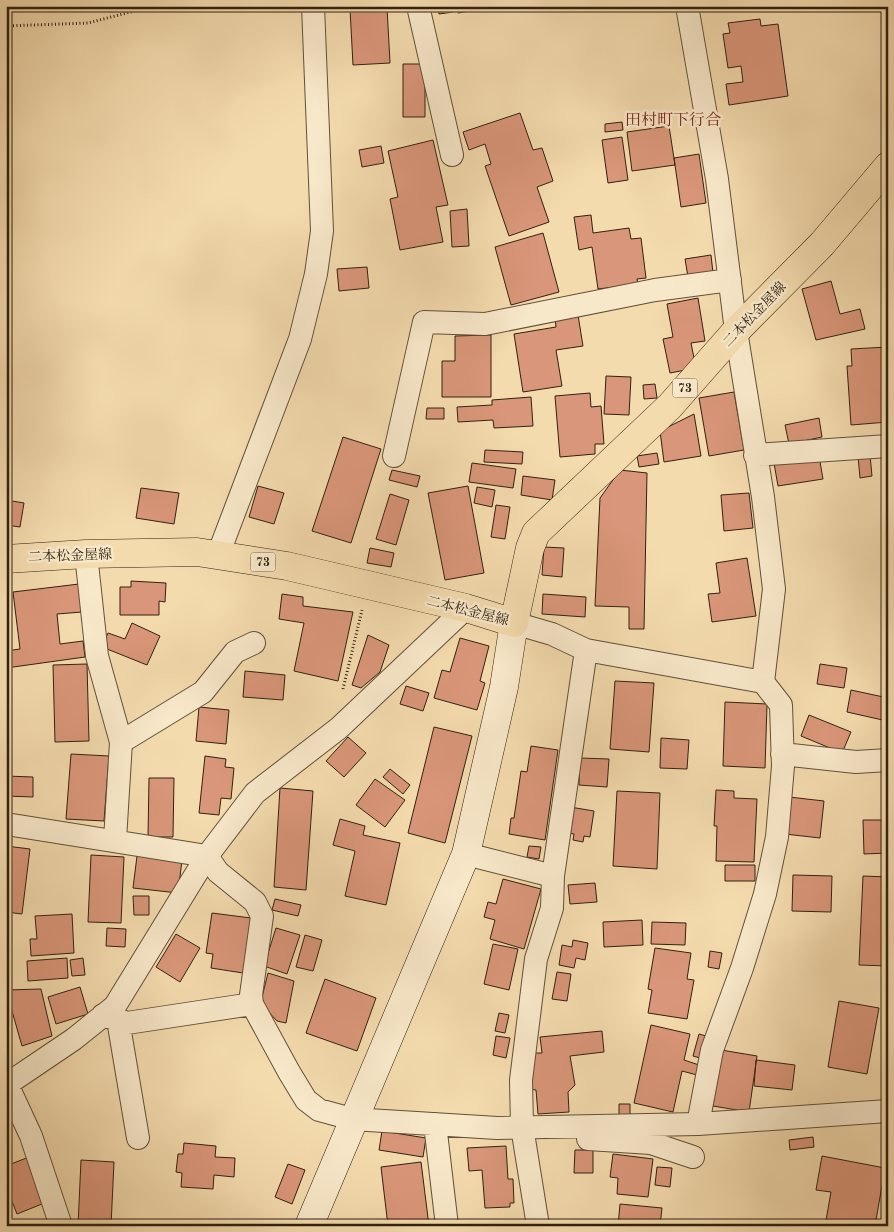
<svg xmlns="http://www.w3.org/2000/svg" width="894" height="1232" font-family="'Old Standard TT','Noto Serif JP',serif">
<rect width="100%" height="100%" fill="#f4dbae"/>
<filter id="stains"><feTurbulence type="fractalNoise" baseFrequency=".004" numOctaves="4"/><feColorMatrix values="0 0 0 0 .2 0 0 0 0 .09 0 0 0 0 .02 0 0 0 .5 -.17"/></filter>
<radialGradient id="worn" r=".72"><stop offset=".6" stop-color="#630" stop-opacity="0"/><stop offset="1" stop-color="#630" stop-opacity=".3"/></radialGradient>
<path fill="#da967a" stroke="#302111" d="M438,6H453V12L439,14Z
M456,6H500L458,13Z
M387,7L390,63L353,65L350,9Z
M760,19L761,26L778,24L788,96L729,105L726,84L743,82L741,66L728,68L723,34L730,33L728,23Z
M403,64H425V117H403Z
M520,113L533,150L542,148L553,181L537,187L549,222L509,236L485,166L491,164L485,144L469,150L463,132Z
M622,122L623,130L605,132V124Z
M669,126L675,165L632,171L627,132Z
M622,137L628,180L608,183L602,140Z
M433,140L448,205L436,207L443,242L400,250L390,199L398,197L388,151Z
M381,146L384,163L362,167L359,150Z
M699,154L706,203L681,207L674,158Z
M467,209L469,246L452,247L450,211Z
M591,215L593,233L629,228L631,239L641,238L646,278L637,279L638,284L598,289L592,247L579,250L574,217Z
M543,233L559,292L511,305L495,247Z
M711,255L713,273L688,277L685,259Z
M367,267L369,288L339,291L337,269Z
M831,281L840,314L860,309L865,329L816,340L802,289Z
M698,298L705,341L691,343L696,368L670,373L663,339L673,337L667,304Z
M578,315L583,346L556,350L562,386L523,392L514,334L556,327L555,318Z
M491,335V397H442V361H455V336Z
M888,347V422L851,425L847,366H852L851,349Z
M606,376L631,377L629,415L604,414Z
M655,384L657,398L644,399L643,385Z
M734,392L744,450L709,456L699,398Z
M590,393L591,407L601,406L604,444H595V454L560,457L555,396Z
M531,397L533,426L494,428L493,420L458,422L457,407L492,405V400Z
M427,408H444V419H426Z
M694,414L701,456L664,462L660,431Z
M819,418L822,437L789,444L785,425Z
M343,437L381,449L351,543L312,531Z
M485,450L523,452L522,464L484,462Z
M657,453L659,464L639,467L637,456Z
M870,455L872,476L860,478L858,456Z
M819,456L823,479L778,486L774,463Z
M472,463L516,469L513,488L469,482Z
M392,470L420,476L417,487L389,480Z
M620,470L647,473L644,629H629V607L595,606L600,498Z
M523,476L555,480L552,500L521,495Z
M258,486L284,493L274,524L249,517Z
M468,486L484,573L445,580L428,493Z
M477,487L495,490L492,507L474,503Z
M141,488L179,493L174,524L136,518Z
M749,493L753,528L724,531L721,495Z
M390,494L409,500L396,545L376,539Z
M6,500L24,503L20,527L6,525Z
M496,505L510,507L505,539L491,537Z
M544,547L564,548L562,577L542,575Z
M370,548L394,553L391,567L367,563Z
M747,558L756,616L712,622L708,594L720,593L716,563Z
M131,581L166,583L165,602L159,601V615H120V587H131Z
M79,584L82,612L57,614L60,644L83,641L85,657L6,668V651L20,649L13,592Z
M282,594L303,597V606L353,612L338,681L294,671L304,623L279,619Z
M543,594L586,597L585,617L542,614Z
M132,623L160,636L147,665L102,647L108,633L125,639Z
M368,635L389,645L380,672L361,688L352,685Z
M460,638L489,646L480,681L485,683L477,710L434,698L442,670L450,672Z
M87,664L89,741L55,742L53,665Z
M820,664L847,668L844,688L817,684Z
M245,671L285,675L283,700L243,697Z
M615,681L654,683L649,752L610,749Z
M406,686L429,693L423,711L400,704Z
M851,690L888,698L887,721L847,712Z
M725,702L767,704L765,768L723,766Z
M199,707L229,710L226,744L196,741Z
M809,715L851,732L842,753L801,736Z
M434,727L472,736L445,843L408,833Z
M348,737L366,753L344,777L326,761Z
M661,738L689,740L687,769L660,768Z
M531,746L558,750L545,840L509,834L511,818H514L521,771L527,772Z
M71,754L109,756L104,821L66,819Z
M205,756L226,759L225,767L234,768L231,799L221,798L219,815L199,813Z
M580,758L609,759L607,787L579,785Z
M390,769L410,785L403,794L383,777Z
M6,776L33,777V797L6,796Z
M149,778H174L173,837H148Z
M375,779L405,800L385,827L356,805Z
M280,788L313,791L306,890L274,887Z
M716,790L734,791V798L757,799L754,862L716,861L717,826H714Z
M617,791L660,793L657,869L613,866Z
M789,797L824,801L820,838L785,834Z
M570,807L594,811L590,837L584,836L583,842L573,840L574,834L567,833Z
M340,819L365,826L363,835L400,843L386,905L345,896L355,851L333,845Z
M863,820H886L887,853L864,854Z
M6,846L30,849L22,914L6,912Z
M529,846L541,847L539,859L527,857Z
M91,855L124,857L121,923L88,922Z
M137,856L182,860L178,893L133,888Z
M725,865H755V881H725Z
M793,875L832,876L831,912L792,911Z
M863,876L888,877V966L859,965Z
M503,879L541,889L524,949L490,939L495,920L484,917L488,902L496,904Z
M595,883L597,902L570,904L568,885Z
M133,896H149V915H134Z
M275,899L301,905L298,916L272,910Z
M212,913L251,918L243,973L211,968L213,954L206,953Z
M72,914L74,953L31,956L30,939H37L35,916Z
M642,920L643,945L604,947L603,922Z
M652,922L686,923L685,945L651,944Z
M107,928L126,929L125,947L106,946Z
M276,928L300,935L287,974L264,966Z
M176,934L200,948L180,982L156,967Z
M305,935L322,940L313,971L296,967Z
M573,940L588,943L585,960L576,958L574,968L559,965L562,945L572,947Z
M493,944L518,949L509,990L484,984Z
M655,948L691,953L687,979L694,980L687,1019L648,1013L652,990L648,989Z
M710,951L722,953L719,969L708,967Z
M67,958L68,978L28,981L27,961Z
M83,958L85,975L72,976L70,960Z
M557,972L571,974L567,1001L552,999Z
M268,973L294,981L286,1023L277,1021L264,1007L262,997Z
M325,979L376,998L357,1051L306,1033Z
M80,987L88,1014L56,1024L48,997Z
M41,989L52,1036L22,1046L6,990Z
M839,1001L879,1008L867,1074L828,1067Z
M499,1013L509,1015L505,1033L495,1031Z
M651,1025L690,1034L684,1060L699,1065L697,1075L682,1071L673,1112L634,1103Z
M602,1031L604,1052L570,1056L575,1085L568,1092L569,1112L538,1114L536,1090L529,1089L532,1053H542L540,1037Z
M699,1034L706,1036L700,1058L693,1056Z
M496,1036L510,1038L506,1058L493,1055Z
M721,1050L757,1056L749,1112L713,1106Z
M756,1060L795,1065L792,1090L754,1086Z
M619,1104H630V1115H619Z
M382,1131L426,1138L423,1157L379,1150Z
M813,1137L814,1147L790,1150L789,1140Z
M184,1143L216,1146L215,1157L235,1158L234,1177L214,1175L213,1189L181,1187L182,1173L176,1172L178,1154H183Z
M506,1146L508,1179H513L514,1203H510V1207L485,1208L482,1170L469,1171L467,1148Z
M575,1150H593V1173H574Z
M613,1154L653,1159L648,1197L617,1194L618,1178L610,1177Z
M822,1156L885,1168L875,1226H825L831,1192L816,1190Z
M29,1157L47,1202L17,1214L6,1186V1166Z
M81,1160L114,1162L111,1226H78Z
M421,1162L429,1226H388L381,1167Z
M288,1164L305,1170L292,1204L275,1197Z
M657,1167L672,1168L670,1187L655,1185Z
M620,1204L662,1208L660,1226H618Z"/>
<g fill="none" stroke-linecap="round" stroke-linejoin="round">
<g stroke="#615038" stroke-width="24">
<path id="street" d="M418,6L452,155
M687,6L717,179L736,331L763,497L774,589L763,682
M755,455L888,446
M394,456L424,322L485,324L655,290L730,280
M86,554L97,656L121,742L115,840
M218,555L300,339L316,274L322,231L313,6
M586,650L763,682L781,705L783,766L777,837L765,894L742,968L712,1050L698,1124
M121,742L203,692L235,652L254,643
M782,754L856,762L888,760
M6,824L207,856L218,872L255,902L262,916L251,995L252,1004L289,1072L306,1100L319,1110L352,1119L497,1128L698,1124L888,1111
M466,854L553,876L586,650L552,634L514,623
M103,1015L127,1023L252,1004
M118,1020L138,1138
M7,1084L31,1136L61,1226
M6,1085L74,1039L115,1006L207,856L255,793L339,728L466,608
M435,1124L447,1226
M588,1139L651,1143L693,1157
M538,1226L522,1127L521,1080L536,959L552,908L553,876"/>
</g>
<g stroke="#302111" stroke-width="29">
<path id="secondary" d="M309,1226L466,854L504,687L514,623"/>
</g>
<g stroke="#302111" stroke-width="29">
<path id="primary" d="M6,559L86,554L197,552L287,566L466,608L514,623L530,548L536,533L670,406L736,331L822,244L888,166"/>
</g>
<path stroke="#302111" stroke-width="3" stroke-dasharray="1 2.5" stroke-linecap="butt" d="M6,26L88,23L154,6
M343,689L362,610"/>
<use href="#street" stroke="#f8e8ca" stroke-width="22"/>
<use href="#secondary" stroke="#f8e8ca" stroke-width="28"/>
<use href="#primary" stroke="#f4dbae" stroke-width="28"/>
</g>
<g text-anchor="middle" stroke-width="5" stroke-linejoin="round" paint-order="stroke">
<g fill="#f8e8ca" stroke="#6c5d48" stroke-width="1">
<rect x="672.5" y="378.5" width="25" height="19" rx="4"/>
<rect x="250.5" y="552.5" width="25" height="19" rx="4"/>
</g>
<g font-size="12" font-weight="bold" fill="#302111">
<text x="685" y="392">73</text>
<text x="263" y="566">73</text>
</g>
<g font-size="14" fill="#302111" stroke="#f8e8ca">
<text transform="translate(754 314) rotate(-46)" y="5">二本松金屋線</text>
<text transform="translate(70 555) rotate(-2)" y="5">二本松金屋線</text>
<text transform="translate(468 610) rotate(14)" y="5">二本松金屋線</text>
</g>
<g font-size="16" fill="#7a1f14" stroke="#f8e8ca">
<text x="673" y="125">田村町下行合</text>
</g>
</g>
<rect width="894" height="1232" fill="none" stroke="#f4dbae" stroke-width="25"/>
<rect x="8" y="8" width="879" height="1217" fill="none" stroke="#302111" stroke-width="2.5"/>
<rect x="12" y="12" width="869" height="1207" fill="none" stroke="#302111"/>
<rect width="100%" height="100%" filter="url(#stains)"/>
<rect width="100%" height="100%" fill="url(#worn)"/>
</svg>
